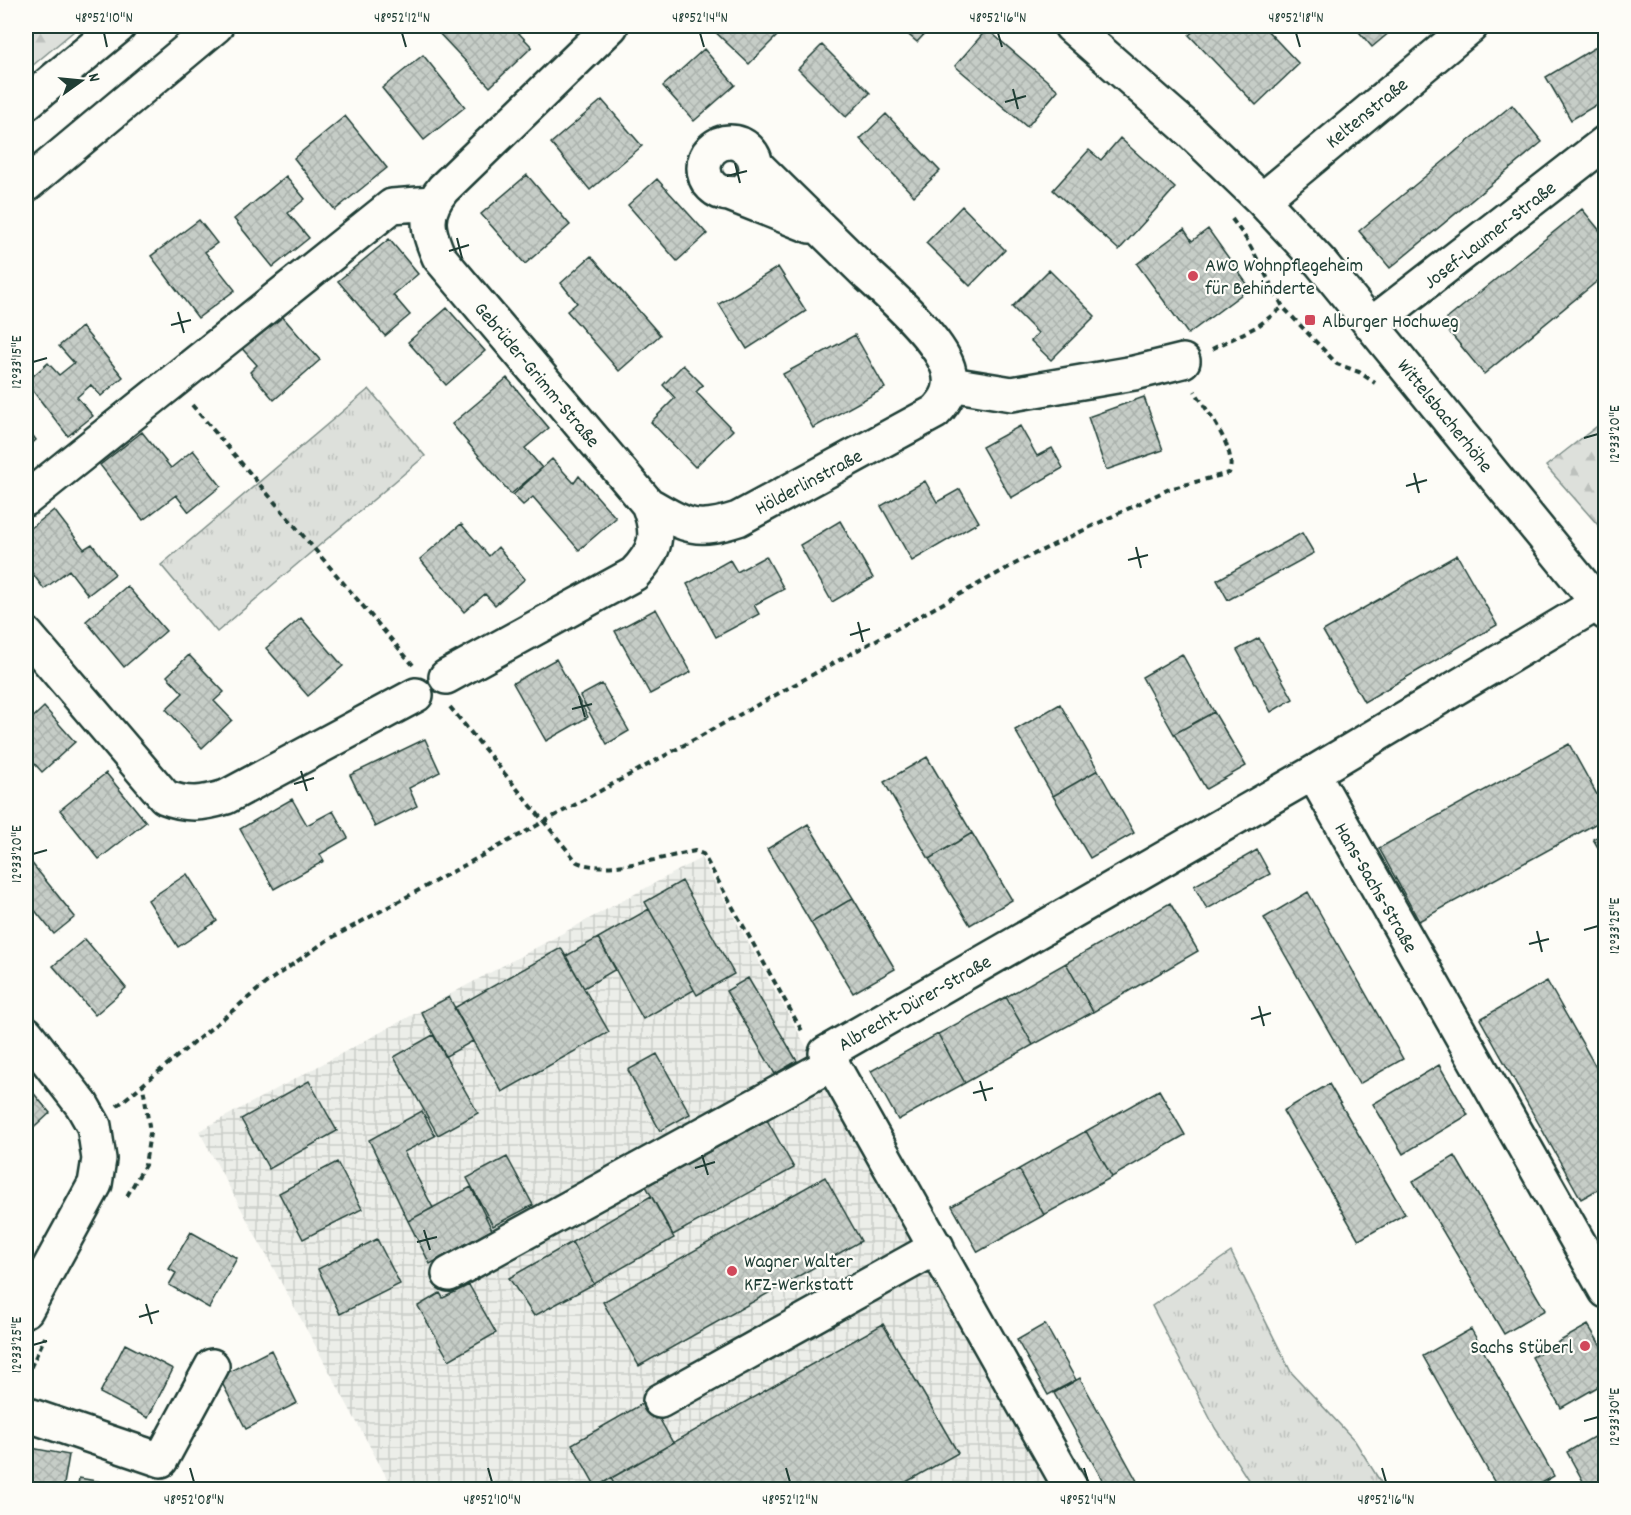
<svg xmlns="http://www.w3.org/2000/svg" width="1631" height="1515" font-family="Dekko,sans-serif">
<defs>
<pattern id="industrial-grid" width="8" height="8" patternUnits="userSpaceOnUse" patternTransform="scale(1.5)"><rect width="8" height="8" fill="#eceee9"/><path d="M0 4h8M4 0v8" fill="none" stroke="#cacdc8"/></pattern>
<pattern id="forest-firs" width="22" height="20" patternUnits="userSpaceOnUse" patternTransform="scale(1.5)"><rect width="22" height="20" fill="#dde0db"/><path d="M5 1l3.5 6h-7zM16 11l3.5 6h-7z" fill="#bdc1bd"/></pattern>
<pattern id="park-tufts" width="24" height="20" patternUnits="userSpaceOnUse" patternTransform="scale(1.5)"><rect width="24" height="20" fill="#dde0db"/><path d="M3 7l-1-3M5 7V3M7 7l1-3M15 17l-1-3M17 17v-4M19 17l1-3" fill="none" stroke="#bdc1bd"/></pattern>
<pattern id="building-cross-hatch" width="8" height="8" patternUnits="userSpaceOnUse" patternTransform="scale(1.5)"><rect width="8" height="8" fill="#c6cdc7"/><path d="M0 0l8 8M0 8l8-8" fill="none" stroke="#aab1ac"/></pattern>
</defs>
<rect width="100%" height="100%" fill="#fdfcf7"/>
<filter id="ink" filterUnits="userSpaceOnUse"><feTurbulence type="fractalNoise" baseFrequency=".0167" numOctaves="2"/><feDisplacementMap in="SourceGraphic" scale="12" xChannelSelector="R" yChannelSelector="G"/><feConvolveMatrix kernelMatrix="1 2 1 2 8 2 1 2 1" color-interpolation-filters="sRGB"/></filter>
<g filter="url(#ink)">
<path fill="url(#industrial-grid)" d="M701,858L1053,1489H393L199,1131Z"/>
<path fill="url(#forest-firs)" stroke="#7e8e88" stroke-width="1.5" d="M26,26H80L26,71Z
M1605,420V533L1546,466Z"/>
<path fill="url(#park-tufts)" stroke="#7e8e88" stroke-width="1.5" d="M369,389L425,456L217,632L161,565Z
M1231,1252L1291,1372L1355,1441L1385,1489H1254L1215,1428L1152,1306Z"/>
<path fill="url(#building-cross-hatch)" stroke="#1f3d34" stroke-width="1.5" d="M441,26H512L532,47L490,87L436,30Z
M709,26H787L749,64Z
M898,26H932L917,42Z
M1200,26H1263L1299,64L1256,105L1189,35Z
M1354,26H1397L1372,47Z
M987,29L1058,90L1027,127L955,66Z
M1606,41V99L1571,120L1546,77Z
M822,45L870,93L846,117L798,69Z
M704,49L735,85L694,121L663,86Z
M423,55L465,107L424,140L382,88Z
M602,100L642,146L590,190L551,143Z
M1512,105L1542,142L1390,268L1359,231Z
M886,114L940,171L914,196L860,139Z
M345,116L387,168L335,210L294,158Z
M1120,138L1175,188L1119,250L1053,190L1089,150L1101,160Z
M527,175L570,225L525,264L481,214Z
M286,176L305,199L288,213L309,238L273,267L234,219Z
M657,179L707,234L677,261L628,205Z
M962,206L1005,250L970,286L926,243Z
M1582,209L1606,238V274L1484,374L1442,323Z
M199,220L217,243L205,252L235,290L198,318L151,256Z
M1184,229L1192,241L1208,229L1250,288L1188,334L1137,264Z
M389,239L418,274L393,295L410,315L385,336L338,281Z
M591,256L660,335L619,371L567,311L577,303L561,283Z
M778,267L806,311L747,349L719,304Z
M1049,270L1095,316L1051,360L1031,341L1038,333L1012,307Z
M275,308L320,360L274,400L250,372L257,365L236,342Z
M447,308L485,351L446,385L408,342Z
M82,327L123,377L101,396L91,385L77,397L93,416L68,436L26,382L48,363L59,375L74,363L59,346Z
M855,335L885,388L813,428L783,374Z
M683,365L703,385L696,392L733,430L695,467L651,422L675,398L663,385Z
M507,378L549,428L525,448L542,468L511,494L452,424Z
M1144,397L1163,450L1106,470L1088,417Z
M26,426L36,440L26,449Z
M1020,426L1037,456L1052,448L1063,468L1011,498L982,447Z
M142,432L171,468L193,450L221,486L189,512L176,495L143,520L100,465Z
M552,459L574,483L579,476L616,518L579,550L533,497L523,505L513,495Z
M925,481L937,502L960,489L979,522L912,561L881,506Z
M54,510L84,549L92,544L115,574L88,595L69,570L44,589L26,565V532Z
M840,521L873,578L832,602L800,545Z
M461,524L489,556L498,547L525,579L495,605L485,594L464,612L420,559Z
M1302,533L1314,553L1228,600L1217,580Z
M1457,555L1497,625L1364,702L1323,631Z
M766,556L784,589L754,605L759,614L716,637L687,584L730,560L737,572Z
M127,586L166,631L124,667L86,621Z
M656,609L691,672L650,694L615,631Z
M301,618L343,666L308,696L266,648Z
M1259,638L1293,699L1271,712L1237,650Z
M1182,654L1214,712L1174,734L1142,677Z
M189,655L224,692L214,701L232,720L202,748L166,709L183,693L167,676Z
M556,659L588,717L546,741L513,683Z
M602,684L629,731L607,744L580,696Z
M1060,704L1098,770L1053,796L1015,730Z
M44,707L75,742L42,772L26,754V724Z
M1214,712L1246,766L1206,789L1174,734Z
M425,739L440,772L409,788L417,806L375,827L350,775Z
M1569,744L1606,811V818L1419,921L1379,848Z
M927,757L972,833L929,859L884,782Z
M1098,770L1134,833L1090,858L1053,796Z
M106,773L146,822L99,859L60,810Z
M292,799L307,825L333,811L348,838L320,854L324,861L274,889L240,829Z
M808,824L853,898L811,923L767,849Z
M1606,832V861L1593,839Z
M972,833L1012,900L970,925L929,859Z
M1257,850L1270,874L1207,909L1194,886Z
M26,856L75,917L54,934L33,908L26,915Z
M187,874L217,921L178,947L148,900Z
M682,881L734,974L697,995L645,902Z
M1308,892L1403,1059L1359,1084L1264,918Z
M853,898L895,969L853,993L811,923Z
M1170,903L1198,951L1093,1012L1066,963Z
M649,909L694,990L643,1019L598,938Z
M598,938L616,969L584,988L566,956Z
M85,939L126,988L95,1015L53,966Z
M561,948L609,1032L502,1092L454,1008Z
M1066,963L1093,1012L1033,1045L1006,997Z
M748,978L797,1061L775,1074L726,991Z
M1547,981L1606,1085V1185L1581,1199L1480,1019Z
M449,997L473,1041L446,1056L421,1012Z
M1006,997L1033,1045L965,1083L938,1034Z
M938,1034L965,1083L898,1120L871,1071Z
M433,1035L478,1113L438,1135L394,1057Z
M657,1054L690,1114L660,1131L628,1070Z
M1439,1065L1468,1115L1403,1154L1373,1104Z
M309,1081L337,1131L269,1169L241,1119Z
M26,1084L50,1113L26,1135Z
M1329,1084L1405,1214L1359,1240L1283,1111Z
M1159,1090L1185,1135L1112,1177L1086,1131Z
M422,1111L435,1136L404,1152L433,1208L408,1221L369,1140Z
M767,1120L794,1168L673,1235L646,1186Z
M1086,1131L1112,1177L1044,1215L1019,1169Z
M1455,1156L1545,1310L1504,1334L1413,1181Z
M507,1157L533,1205L493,1226L467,1178Z
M337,1162L362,1209L303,1239L279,1193Z
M1019,1169L1044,1215L978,1252L952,1206Z
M825,1177L861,1241L639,1366L603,1302Z
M471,1187L492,1230L430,1264L408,1221Z
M651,1196L674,1238L594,1284L572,1242Z
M191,1232L237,1258L209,1308L169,1285L176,1273L169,1269Z
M377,1239L400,1284L340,1314L318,1269Z
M572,1242L594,1284L534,1316L509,1278Z
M469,1285L496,1333L449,1360L418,1306L440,1293L443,1298Z
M883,1324L958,1453L892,1490H617L611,1478Z
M1045,1324L1076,1380L1048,1395L1017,1340Z
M1588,1325L1606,1354V1382L1561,1408L1532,1357Z
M1471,1329L1554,1476L1530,1490H1499L1423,1356Z
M125,1344L173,1369L148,1418L100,1393Z
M271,1350L297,1403L246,1429L219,1377Z
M1080,1378L1142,1490H1108L1054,1393Z
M649,1400L673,1443L596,1487L572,1444Z
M1606,1430V1490H1588L1567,1452Z
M26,1447L69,1455L63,1490H26Z
M79,1478L149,1490H77Z
M611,1478L617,1490H591Z"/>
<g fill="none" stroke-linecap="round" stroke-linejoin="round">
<g stroke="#1f3d34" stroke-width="38">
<path id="minor" d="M1071,26L1186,127L1262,200L1321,263L1606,613
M704 168a26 26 0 1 1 52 0a26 26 0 1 1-52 0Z
M26,185L216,26
M727,193L810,226
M1262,200L1471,26
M1372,324L1606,142
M951,384L1012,394L1134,373L1183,361
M26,499L392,206L432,203
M648,504C686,526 695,533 738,519L935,412C948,399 954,387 948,368C939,339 890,295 867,274C830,238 793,201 756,165
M26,634L165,797C188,806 203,804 226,797L416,695
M446,677L634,574C657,550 660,535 648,504L439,257C427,229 423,214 443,189L611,26
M1313,773L1606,1291
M26,1033L82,1105L94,1126L99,1159L95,1184L26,1310
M449,1274L833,1063
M660,1401L937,1247
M26,1414L161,1460L212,1366
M1072,1490L826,1053L1313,773L1598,603"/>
</g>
<g stroke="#1f3d34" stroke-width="38">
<path id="major" d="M26,103L119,26"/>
</g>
<path stroke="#1f3d34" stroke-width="4" stroke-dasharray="6 4.5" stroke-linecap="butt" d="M1031,26L1039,33
M1232,219L1247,240L1283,307L1337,364L1359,372L1375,383
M1212,349L1258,326L1283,307
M192,405L413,665
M450,707L577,862C607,875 663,857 695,851L703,854L802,1031
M117,1106L266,983L326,941L1024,559L1169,489L1229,473C1238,450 1207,412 1195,391
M127,1196L145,1165L150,1133L143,1086
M26,1377L45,1337"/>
<use href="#minor" stroke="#fdfcf7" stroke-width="33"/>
<use href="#major" stroke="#fdfcf7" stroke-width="33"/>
</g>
</g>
<path fill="none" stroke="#1f3d34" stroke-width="2" d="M104,33L107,47M402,33L406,47M700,33L704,47M998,33L1002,47M1296,33L1300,47M1013,89L1018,109M1005,102L1026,96M735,163L740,183M727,176L747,171M457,238L462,258M449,251L469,245M178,312L184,333M171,325L191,320M33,362L47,358M1584,438L1598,434M1414,473L1419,493M1406,486L1427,480M1136,547L1141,568M1128,560L1148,555M858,622L863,642M850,635L870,629M579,696L585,717M572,709L592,704M301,771L307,791M294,784L314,778M33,854L47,850M1584,930L1598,926M1537,931L1542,952M1529,944L1549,939M1259,1006L1264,1026M1251,1019L1271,1013M980,1081L986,1101M973,1093L993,1088M702,1155L708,1175M695,1168L715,1162M424,1230L430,1250M417,1242L437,1237M146,1304L152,1324M139,1317L159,1311M33,1345L47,1341M1584,1421L1598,1417M190,1468L194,1482M488,1468L492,1482M786,1468L790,1482M1084,1468L1088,1482M1382,1468L1386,1482"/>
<g fill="#d1495b" stroke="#fdfcf7" stroke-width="2">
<circle cx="1193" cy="276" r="6"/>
<rect x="1304" y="314" width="12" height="12" rx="3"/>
<circle cx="732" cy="1271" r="6"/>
<circle cx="1585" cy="1346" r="6"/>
</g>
<g text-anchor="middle" stroke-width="4.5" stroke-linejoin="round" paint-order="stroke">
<g font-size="20" fill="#1f3d34" stroke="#fdfcf7">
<text transform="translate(1366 112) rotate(-39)" y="7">Keltenstraße</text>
<text transform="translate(1489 234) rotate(-38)" y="7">Josef-Laumer-Straße</text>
<text transform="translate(538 374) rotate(50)" y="7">Gebrüder-Grimm-Straße</text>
<text transform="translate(1446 415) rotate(51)" y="7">Wittelsbacherhöhe</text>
<text transform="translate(808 481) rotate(-28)" y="7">Hölderlinstraße</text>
<text transform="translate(1377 887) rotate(60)" y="7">Hans-Sachs-Straße</text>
<text transform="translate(914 1002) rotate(-30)" y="7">Albrecht-Dürer-Straße</text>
</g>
<g font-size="20" fill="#1f3d34" stroke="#fdfcf7" text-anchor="start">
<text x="1205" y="271">AWO Wohnpflegeheim<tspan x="1205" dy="23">für Behinderte</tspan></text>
<text x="1322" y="327">Alburger Hochweg</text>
<text x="744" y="1267">Wagner Walter<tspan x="744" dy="23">KFZ-Werkstatt</tspan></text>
<text x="1573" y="1353" text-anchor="end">Sachs Stüberl</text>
</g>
</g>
<rect width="1631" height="1515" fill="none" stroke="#fdfcf7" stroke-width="66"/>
<g transform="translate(81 81) rotate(75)" stroke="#fdfcf7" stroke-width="4.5" paint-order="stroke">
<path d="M0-4.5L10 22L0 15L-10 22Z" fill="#1f3d34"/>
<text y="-9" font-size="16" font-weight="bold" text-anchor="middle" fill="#1f3d34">N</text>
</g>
<rect x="33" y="33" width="1565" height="1449" fill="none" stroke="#1f3d34" stroke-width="2"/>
<g font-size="15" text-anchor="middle" fill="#1f3d34">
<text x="104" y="22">48°52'10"N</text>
<text x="402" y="22">48°52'12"N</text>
<text x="700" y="22">48°52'14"N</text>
<text x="998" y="22">48°52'16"N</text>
<text x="1296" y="22">48°52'18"N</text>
<text transform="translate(16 362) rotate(-90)" y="5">12°33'15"E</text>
<text transform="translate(1614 434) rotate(-90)" y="5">12°33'20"E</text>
<text transform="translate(16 854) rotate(-90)" y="5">12°33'20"E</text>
<text transform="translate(1614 926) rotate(-90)" y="5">12°33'25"E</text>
<text transform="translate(16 1345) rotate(-90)" y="5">12°33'25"E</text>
<text transform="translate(1614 1417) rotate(-90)" y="5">12°33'30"E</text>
<text x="194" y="1504">48°52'08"N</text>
<text x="492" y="1504">48°52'10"N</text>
<text x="790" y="1504">48°52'12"N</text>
<text x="1088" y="1504">48°52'14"N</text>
<text x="1386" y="1504">48°52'16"N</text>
</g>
</svg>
